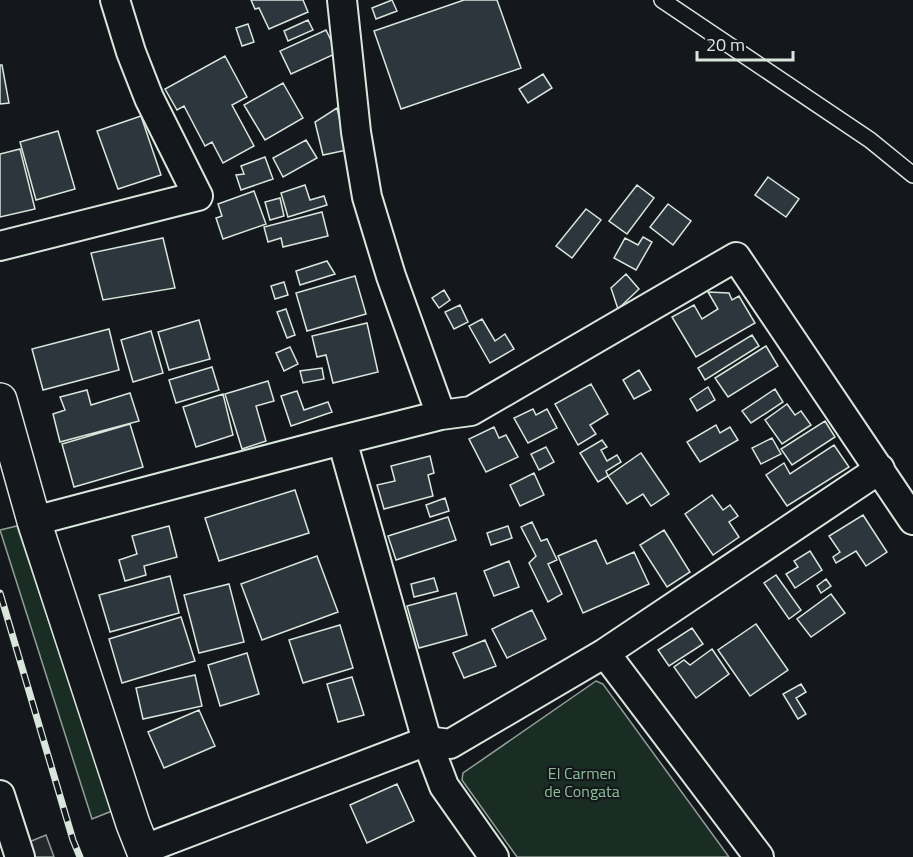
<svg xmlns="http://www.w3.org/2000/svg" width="913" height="857" font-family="'Titillium Web',sans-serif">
<rect width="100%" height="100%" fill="#14181c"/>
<path fill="#1a2d24" stroke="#939e99" stroke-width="1.5" d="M17,526L112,811L92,819L0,530Z
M596,681L603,684L729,857H517L462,780L463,773Z"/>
<path fill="#24282b" stroke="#939e99" stroke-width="1.5" d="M46,835L54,857H33L29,842Z"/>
<path fill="#2c363c" stroke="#d8e6dc" stroke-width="1.5" d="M251,0H303L308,12L269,29L259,8L255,9Z
M392,0L397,11L376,19L372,8Z
M464,0H497L521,68L401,109L374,31Z
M308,20L313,30L288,41L284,31Z
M248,24L254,42L242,46L236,28Z
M326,30L337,53L291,74L280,51Z
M225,56L247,97L232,105L254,146L223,163L212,142L205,146L184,106L177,110L165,89Z
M0,65H2L9,103L0,104Z
M543,74L552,88L528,103L519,89Z
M283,83L303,118L265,140L244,105Z
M337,108L347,150L323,155L315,122Z
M141,116L161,175L118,189L97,131Z
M58,131L75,189L36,200L20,142Z
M306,140L317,158L283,177L273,158Z
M20,149L35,209L0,217V154Z
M265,157L273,179L241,190L236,175L244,174L241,166Z
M768,177L799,199L786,217L755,195Z
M305,185L310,200L324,196L327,205L288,217L281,193Z
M637,185L654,198L627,234L609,221Z
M254,191L266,224L223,239L216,218L222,216L218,204Z
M280,198L284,216L270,220L265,202Z
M668,204L691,221L673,245L650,227Z
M586,209L601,220L572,258L556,246Z
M322,212L328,236L283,247L281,238L268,242L264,227Z
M643,237L652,242L636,270L614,258L625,238L638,245Z
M163,238L175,288L103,300L91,253Z
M327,261L335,274L300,285L296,271Z
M626,274L639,289L618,309L611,288Z
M355,276L366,314L307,331L296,293Z
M284,282L288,295L275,299L271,286Z
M444,290L450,300L439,308L432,298Z
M708,292L729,293L732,300L739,296L755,323L696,357L672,317L694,305L702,319L718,309Z
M460,305L468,322L454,329L445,312Z
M286,309L295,335L287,338L277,312Z
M482,319L495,341L505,334L514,349L490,363L469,326Z
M199,320L210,359L169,370L158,332Z
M367,323L378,372L333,383L326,355L317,357L312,336Z
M109,329L119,370L43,390L32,349Z
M151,331L163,373L133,382L121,340Z
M752,335L759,346L705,380L698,368Z
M766,346L778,366L728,397L715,378Z
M290,347L298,364L284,371L276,353Z
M212,367L219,390L176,403L169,380Z
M322,368L324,379L303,383L300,371Z
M639,370L651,390L634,399L623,380Z
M268,381L274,401L256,406L266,441L242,449L225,394Z
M591,384L608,414L590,425L596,434L578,445L555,404Z
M708,387L715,400L697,411L690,399Z
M775,389L783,402L751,423L742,411Z
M87,390L91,405L130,393L139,421L60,442L53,414L65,410L60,397Z
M297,391L304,410L328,402L332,412L291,426L281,396Z
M223,394L233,435L196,447L183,407Z
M787,404L795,415L801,411L811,425L782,444L765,420Z
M533,409L536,415L547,409L557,428L528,443L514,418Z
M825,421L835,437L792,465L781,449Z
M130,424L143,467L74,487L62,444Z
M716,425L720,433L730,427L738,440L700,462L687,442Z
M494,427L499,438L506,435L518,457L486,472L469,439Z
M772,438L781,454L761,464L752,448Z
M602,440L607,447L601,450L607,461L617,455L621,462L606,471L608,476L598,482L580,453Z
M834,445L849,467L787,506L766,475L784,463L790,474Z
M546,447L554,462L539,470L531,454Z
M641,453L669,494L651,506L643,494L627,504L608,476Z
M430,456L434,473L428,475L433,496L384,509L377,485L395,481L391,466Z
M534,473L544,495L520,506L510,485Z
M295,490L309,533L219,561L205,518Z
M712,495L723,510L730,505L738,516L729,522L739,537L713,555L685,514Z
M445,498L449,511L430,517L426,505Z
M863,515L887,552L866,566L856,551L836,563L833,557L840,552L829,536Z
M448,517L456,540L396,560L388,536Z
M532,522L541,541L547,539L557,560L548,564L562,594L548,602L529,563L536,556L521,527Z
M169,526L177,557L144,566L146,575L125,581L119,560L137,554L132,536Z
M508,526L512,538L491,545L487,533Z
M664,530L690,572L667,587L640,545Z
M596,540L607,564L634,552L649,584L583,613L558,556Z
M810,551L822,570L795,588L786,574L798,567L794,561Z
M317,556L338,612L262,640L241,584Z
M509,561L519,587L494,596L484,571Z
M776,575L801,610L789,619L764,583Z
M170,576L179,613L110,632L99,595Z
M434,578L438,591L414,597L411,584Z
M826,579L831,586L821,593L817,586Z
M229,584L244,642L199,653L184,595Z
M456,593L467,635L419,648L407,606Z
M831,594L845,613L811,637L797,619Z
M532,610L546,639L507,658L492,629Z
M181,617L195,661L122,683L109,639Z
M756,624L788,670L750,696L718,650Z
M340,625L353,668L303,683L289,640Z
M692,628L703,644L669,666L658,650Z
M485,640L496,666L464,678L453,653Z
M712,649L729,674L696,698L674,667L684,660L690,665Z
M247,653L259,694L220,706L208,665Z
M195,675L202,706L143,719L136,688Z
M352,677L364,715L338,722L327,684Z
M801,684L806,692L796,698L806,714L798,719L783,694Z
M199,710L215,746L164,768L148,732Z
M397,784L414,821L367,843L350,805Z"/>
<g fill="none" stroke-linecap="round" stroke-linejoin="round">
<g stroke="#d8e6dc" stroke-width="18">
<path id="lane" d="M662,0L870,140L913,175"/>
</g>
<g stroke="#d8e6dc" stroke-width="32">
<path id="street" d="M342,0L356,132L367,197L391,276L441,415
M0,246L198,196L149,98L131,52L115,0
M342,440L427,741L444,786L494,857
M34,521L342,440L441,415L471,411L736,257L913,520
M605,653L759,857
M0,795L20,857
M142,850L427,741L450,744L605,653L880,469"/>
</g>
<g stroke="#d8e6dc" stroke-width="36">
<path id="secondary" d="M0,400L34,521L133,824L146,857"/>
</g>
<use href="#lane" stroke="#14181c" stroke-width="15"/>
<use href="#street" stroke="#14181c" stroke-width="28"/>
<use href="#secondary" stroke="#14181c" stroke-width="33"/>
<g stroke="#d8e6dc" stroke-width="7">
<path id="rail" d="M0,593L73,840L80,857"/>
</g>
<use href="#rail" stroke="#14181c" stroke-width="4.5" stroke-dasharray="14" stroke-linecap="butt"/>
</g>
<g text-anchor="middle" stroke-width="4.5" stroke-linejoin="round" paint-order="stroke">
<g font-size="16" fill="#8ac095" stroke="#14181c">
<text x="582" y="779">El Carmen<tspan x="582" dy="18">de Congata</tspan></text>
</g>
</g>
<path d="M697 51v9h96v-9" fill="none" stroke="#d8e6dc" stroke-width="3"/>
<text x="706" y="51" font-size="18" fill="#d8e6dc" stroke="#14181c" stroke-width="4.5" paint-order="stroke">20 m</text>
</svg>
